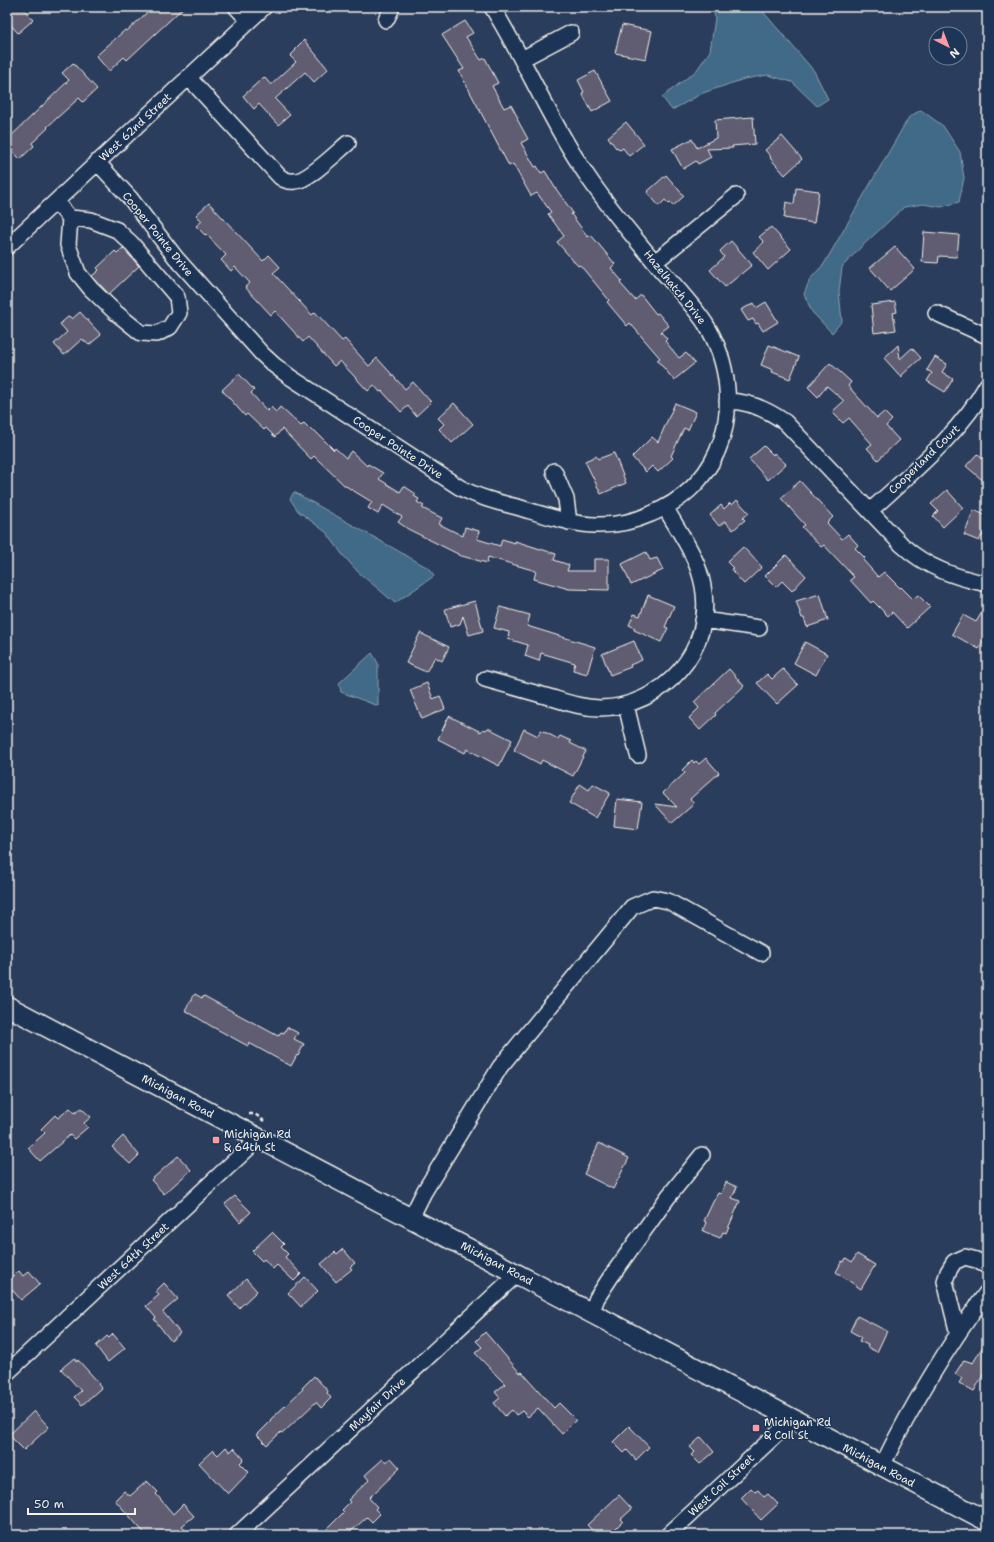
<svg xmlns="http://www.w3.org/2000/svg" width="994" height="1542" font-family="'Shantell Sans',sans-serif">
<rect width="100%" height="100%" fill="#2b3d5c"/>
<filter id="ink" filterUnits="userSpaceOnUse"><feTurbulence type="fractalNoise" baseFrequency=".025" numOctaves="2"/><feDisplacementMap in="SourceGraphic" scale="8" xChannelSelector="R" yChannelSelector="G"/><feConvolveMatrix kernelMatrix="1 2 1 2 8 2 1 2 1" color-interpolation-filters="sRGB"/></filter>
<g filter="url(#ink)">
<path fill="#406b87" stroke="#88a1ae" d="M713,7H759L814,71L828,99L817,106L792,82L768,75L744,79L703,93L672,110L662,97L696,71L710,51L715,18Z
M921,110L943,126L960,152L964,178L959,202L941,207L923,204L904,207L860,248L842,267L839,292L842,321L832,333L812,312L804,294L810,279L824,264L909,117Z
M294,492L430,569L434,576L395,603L358,572L342,554L327,533L298,511L290,499Z
M372,653L378,663V706L341,692L339,683Z"/>
<path fill="#615c71" stroke="#f4f1e8" d="M7,7H22L33,20L18,33L7,21Z
M153,7H184L127,60L124,57L109,71L96,56L125,30L127,31Z
M465,21L473,33L466,37L481,60L485,58L498,83L492,86L504,108L511,105L518,118L517,119L528,139L521,143L535,167L537,166L541,173L545,171L554,186L573,213L571,214L588,237L591,235L615,264L611,268L622,281L620,283L635,300L641,295L656,314L658,313L669,326L661,332L667,339L665,341L679,358L686,353L695,363L674,380L657,360L660,358L630,323L627,326L607,302L609,300L580,265L578,266L557,242L564,236L548,214L551,212L537,193L531,196L513,164L509,166L459,71L464,69L442,35Z
M622,25L652,31L646,59L615,53Z
M304,40L328,69L314,82L305,72L275,99L290,115L278,125L259,104L254,109L243,96L264,77L271,85L296,62L290,56L296,50L295,49Z
M73,63L97,89L83,102L79,98L47,127L48,128L32,143L34,146L20,159L7,145V140L69,80L62,73Z
M595,71L612,101L592,112L582,93L584,92L578,80Z
M753,117L755,144L732,146L733,148L707,149L711,157L698,164L696,161L683,169L672,149L692,139L697,148L716,138L715,120Z
M626,122L644,144L629,156L623,148L620,150L617,147L616,148L608,137Z
M782,136L802,159L785,175L770,158L771,157L765,150Z
M666,175L684,196L673,206L670,203L669,204L665,200L659,206L647,192Z
M796,188L819,191L814,223L784,218L786,202L794,204Z
M209,203L263,261L269,255L280,267L273,273L312,315L315,312L342,341L345,339L369,366L377,358L405,389L413,382L431,402L416,416L408,406L401,412L382,391L380,392L374,385L368,391L340,361L334,366L308,337L303,342L275,311L271,315L245,287L250,283L235,267L231,271L221,260L226,255L206,234L205,235L196,226L202,221L196,215Z
M771,227L791,249L768,270L753,252L764,242L759,237Z
M924,232L959,235L957,257L939,256L938,263L922,262Z
M731,241L752,265L725,287L710,270L724,257L720,251Z
M895,247L915,269L890,291L870,268Z
M123,248L139,266L109,294L92,276L99,270L97,268L115,251L117,253Z
M766,302L778,322L763,331L758,323L756,324L753,319L748,321L741,310L754,303L756,308Z
M895,302L897,312L893,313L896,330L874,333L871,305Z
M80,312L101,335L89,345L82,339L64,355L54,344L67,332L60,324L69,316L72,319Z
M769,345L799,357L790,379L772,372L773,370L761,365Z
M898,345L900,359L912,348L921,358L902,375V378L884,358Z
M935,357L947,364L942,372L953,379L945,392L927,381L932,373L927,370Z
M830,363L851,382L848,386L877,418L884,412L892,420L886,426L899,440L878,460L867,448L872,444L855,425L849,418L843,423L832,412L844,401L827,386L818,397L808,387Z
M239,374L254,390L251,393L267,411L271,407L276,412L280,407L301,426L304,423L312,431L314,430L334,450L335,448L346,458L351,451L367,466L368,464L383,473L379,479L400,492L404,486L416,494L414,496L419,499L417,502L424,506L422,508L442,518L439,524L463,536L465,527L479,531L477,539L500,546L502,539L515,543V541L556,554L554,560L569,565L567,571H594V559H609V590L569,589L534,579L536,571L488,557L487,563L458,555V554L408,529L398,522L402,517L383,505L378,514L368,508L372,502L344,485L314,456L311,459L282,429L275,437L266,428L264,430L247,414L245,416L222,390Z
M454,403L473,424L452,443L439,429L444,424L438,418Z
M675,403L696,412L688,430L684,428L671,456L673,458L658,472L652,466L646,472L632,457L652,437L658,442Z
M764,446L773,455L774,453L786,464L768,480L749,459Z
M614,453L626,483L601,494L585,461L596,456L598,459Z
M977,454L987,463V484L966,466Z
M800,481L833,517L827,523L842,539L848,534L858,545L855,548L865,558L863,560L878,577L884,572L900,588L901,587L913,599L918,595L930,607L907,628L892,612L888,616L873,601L871,603L850,580L854,577L824,545L821,547L802,527L805,525L781,498Z
M947,490L963,508L943,527L933,516L938,511L931,504Z
M737,500L749,513L743,518L745,520L733,530L725,521L719,526L710,515L721,505L724,509L730,503L732,505Z
M974,510L987,516V537L982,535L979,541L964,535Z
M743,547L762,567L744,584L734,573L731,569L733,568L727,562Z
M646,552L650,560L657,558L663,570L631,585L622,564Z
M786,555L806,576L792,591L782,581L776,587L765,576Z
M820,594L828,620L807,627L804,618H802L796,601Z
M648,595L674,606L665,627L668,628L661,642L634,630L635,628L629,625L634,614L640,616Z
M475,601L483,631L469,635L463,616L460,624L450,627L445,609Z
M987,604V634L979,649L952,634L963,615L976,622Z
M500,607L530,615L527,626L595,647L587,674L573,670L575,663L541,653L539,661L525,656L528,645L508,639L509,632L494,628Z
M420,633L449,647L442,661L435,657L426,672L406,663Z
M634,641L642,660L630,665L631,667L610,675L602,654Z
M805,642L827,654L816,675L794,663Z
M729,669L744,686L715,713L716,715L700,730L689,718L699,708L694,702Z
M783,669L798,685L777,704L757,683L767,674L772,679Z
M427,683L433,699L440,696L445,709L422,719L410,690Z
M449,716L481,732L483,729L486,730L488,728L512,740L499,766L467,749L465,753L438,739Z
M524,729L538,736L541,730L558,739L560,736L571,741L570,743L586,751L573,776L542,760L540,764L514,750Z
M706,758L719,773L690,799L694,804L672,823L655,804L677,807L663,793L685,773L682,770L692,760L694,763L696,761L699,764Z
M580,784L589,790L593,784L610,793L595,818L569,803Z
M617,799L642,802L638,829L614,826Z
M195,994L202,998L204,996L278,1036L281,1032L284,1033L287,1027L298,1033L294,1039L304,1044L298,1056L297,1055L291,1066L249,1043L248,1046L211,1026L185,1010Z
M70,1108L75,1113L81,1108L91,1117L84,1123L88,1127L74,1139L70,1135L40,1161L28,1148L45,1133L41,1129L55,1115L58,1118Z
M123,1136L139,1155L130,1164L112,1147Z
M599,1143L629,1158L613,1189L584,1174Z
M178,1156L191,1170L164,1194L151,1180Z
M726,1182L737,1187L732,1198L740,1201L726,1233L723,1232L720,1238L703,1231L706,1222L704,1221L713,1202L718,1193L721,1194Z
M235,1196L251,1212L240,1222L225,1204Z
M272,1232L284,1244L281,1247L288,1254L285,1257L301,1274L294,1281L277,1265L273,1269L264,1259L262,1261L252,1251Z
M343,1249L355,1263L350,1267L352,1269L336,1282L321,1264L335,1252L337,1254Z
M857,1254L875,1265L861,1289L836,1272L842,1261L844,1262L846,1258L852,1262Z
M19,1271L23,1276L29,1271L40,1284L21,1300L7,1284V1282Z
M305,1277L318,1291L301,1307L288,1293Z
M246,1279L257,1291L239,1308L228,1296Z
M164,1283L178,1299L163,1312L180,1333L171,1341L154,1319L156,1318L146,1306L159,1295L156,1291Z
M857,1316L887,1331L877,1352L867,1347L868,1345L859,1341L861,1337L850,1331Z
M485,1332L520,1373L522,1372L554,1408L559,1403L576,1420L562,1434L538,1408L528,1417L522,1411L516,1415L512,1410L505,1416L494,1403L500,1398L495,1392L505,1384L475,1353L482,1347L476,1341Z
M113,1334L125,1348L108,1362L96,1346L107,1336L109,1338Z
M987,1339V1368L974,1391L959,1383L962,1378L955,1374L964,1360L973,1363Z
M74,1358L77,1362L78,1360L99,1383L98,1384L101,1388L82,1405L74,1397L81,1391L61,1369Z
M314,1376L328,1391L327,1393L331,1398L321,1408L316,1402L283,1433L281,1432L267,1445L257,1435L271,1421L270,1420L303,1389L302,1388Z
M34,1411L49,1427L24,1450L9,1435Z
M629,1426L649,1447L636,1460L627,1450L624,1453L613,1442Z
M701,1437L714,1452L700,1464L691,1455L695,1452L690,1447Z
M226,1447L230,1452L234,1448L244,1459L240,1463L249,1472L228,1494L199,1463L213,1450L218,1455Z
M391,1458L400,1468L369,1498L377,1507L375,1509L380,1514L372,1522L367,1517L347,1535H321L344,1512L342,1510L350,1502L348,1500L369,1480L365,1475L383,1459L386,1462Z
M147,1481L158,1492L156,1494L173,1514L183,1504L194,1516L182,1526L190,1535H146L115,1500L124,1491L130,1496Z
M751,1488L755,1492L758,1490L764,1497L768,1494L778,1504L761,1520L741,1498Z
M619,1495L632,1509L621,1519L623,1521L615,1529L620,1535H597L587,1525Z"/>
<g fill="none" stroke-linecap="round" stroke-linejoin="round">
<g stroke="#f4f1e8" stroke-width="18">
<path id="minor" d="M236,7L249,21
M386,20L391,10L390,7
M522,59L571,33
M188,77L280,177C284,180 289,182 295,181C308,181 337,152 348,143
M97,162L130,198L176,258L262,354L274,365L290,377L459,487C477,497 497,502 517,507C565,521 601,536 651,514C680,502 704,481 717,452C735,411 729,360 705,323C692,304 676,287 661,270C636,239 610,210 588,177C551,123 526,62 492,7
M56,202L70,218L68,245L78,273L91,289L115,312L141,333L157,334L170,327L179,313L177,297L132,244L117,230L91,220L70,218
M7,247L264,7
M655,262L736,196
M936,313L987,336
M727,401C749,401 768,410 785,422L902,545C927,568 955,577 987,584
M554,471L566,499L569,522
M870,511C912,472 959,435 987,385
M703,620L759,628
M485,679C507,685 528,691 549,697C566,702 582,708 600,708C663,707 715,650 703,586C698,557 679,532 665,507
M626,705L638,755
M411,1218L424,1192L500,1067L632,907L653,898L668,901L761,953
M591,1313L597,1298L610,1278L668,1197L702,1155
M958,1334L945,1281L948,1272L954,1262L965,1257L976,1260L987,1266
M7,1373L259,1138
M882,1466C912,1405 947,1347 987,1292
M237,1535L517,1274
M668,1535L793,1419"/>
</g>
<g stroke="#f4f1e8" stroke-width="22">
<path id="major" d="M7,1006L987,1521"/>
</g>
<path stroke="#f4f1e8" stroke-width="2.5" stroke-dasharray="4 3" stroke-linecap="butt" d="M249,1114H255L264,1121"/>
<use href="#minor" stroke="#1d3557" stroke-width="15"/>
<use href="#major" stroke="#1d3557" stroke-width="19"/>
</g>
</g>
<g fill="#ff9aa2" stroke="#1d3557" stroke-width="1.5">
<rect x="212" y="1136" width="8" height="8" rx="2"/>
<rect x="752" y="1424" width="8" height="8" rx="2"/>
</g>
<g text-anchor="middle" stroke-width="3" stroke-linejoin="round" paint-order="stroke">
<g font-size="11" fill="#f4f1e8" stroke="#1d3557">
<text transform="translate(135 127) rotate(-43)" y="4">West 62nd Street</text>
<text transform="translate(158 234) rotate(51)" y="4">Cooper Pointe Drive</text>
<text transform="translate(675 287) rotate(51)" y="4">Hazelhatch Drive</text>
<text transform="translate(398 447) rotate(33)" y="4">Cooper Pointe Drive</text>
<text transform="translate(924 459) rotate(-44)" y="4">Cooperland Court</text>
<text transform="translate(178 1096) rotate(28)" y="4">Michigan Road</text>
<text transform="translate(133 1256) rotate(-43)" y="4">West 64th Street</text>
<text transform="translate(497 1263) rotate(28)" y="4">Michigan Road</text>
<text transform="translate(377 1404) rotate(-43)" y="4">Mayfair Drive</text>
<text transform="translate(879 1465) rotate(28)" y="4">Michigan Road</text>
<text transform="translate(721 1485) rotate(-43)" y="4">West Coil Street</text>
</g>
<g font-size="11" fill="#f4f1e8" stroke="#1d3557" text-anchor="start">
<text x="224" y="1138">Michigan Rd<tspan x="224" dy="13">&amp; 64th St</tspan></text>
<text x="764" y="1426">Michigan Rd<tspan x="764" dy="13">&amp; Coil St</tspan></text>
</g>
</g>
<rect width="994" height="1542" fill="none" stroke="#1d3557" stroke-width="24"/>
<rect x="12" y="12" width="970" height="1518" fill="none" stroke="#f4f1e8" stroke-width="1.5" filter="url(#ink)"/>
<g transform="translate(948 46) rotate(138)"><circle r="19" fill="#1d3557" stroke="#738091"/>
<path d="M0-3L7 15L0 10L-7 15Z" fill="#ff9aa2"/>
<text y="-6" font-size="11" font-weight="bold" text-anchor="middle" fill="#f4f1e8">N</text>
</g>
<path d="M28 1508v6h107v-6" fill="none" stroke="#f4f1e8" stroke-width="2"/>
<text x="34" y="1508" font-size="12" fill="#f4f1e8" stroke="#1d3557" stroke-width="3" paint-order="stroke">50 m</text>
</svg>
